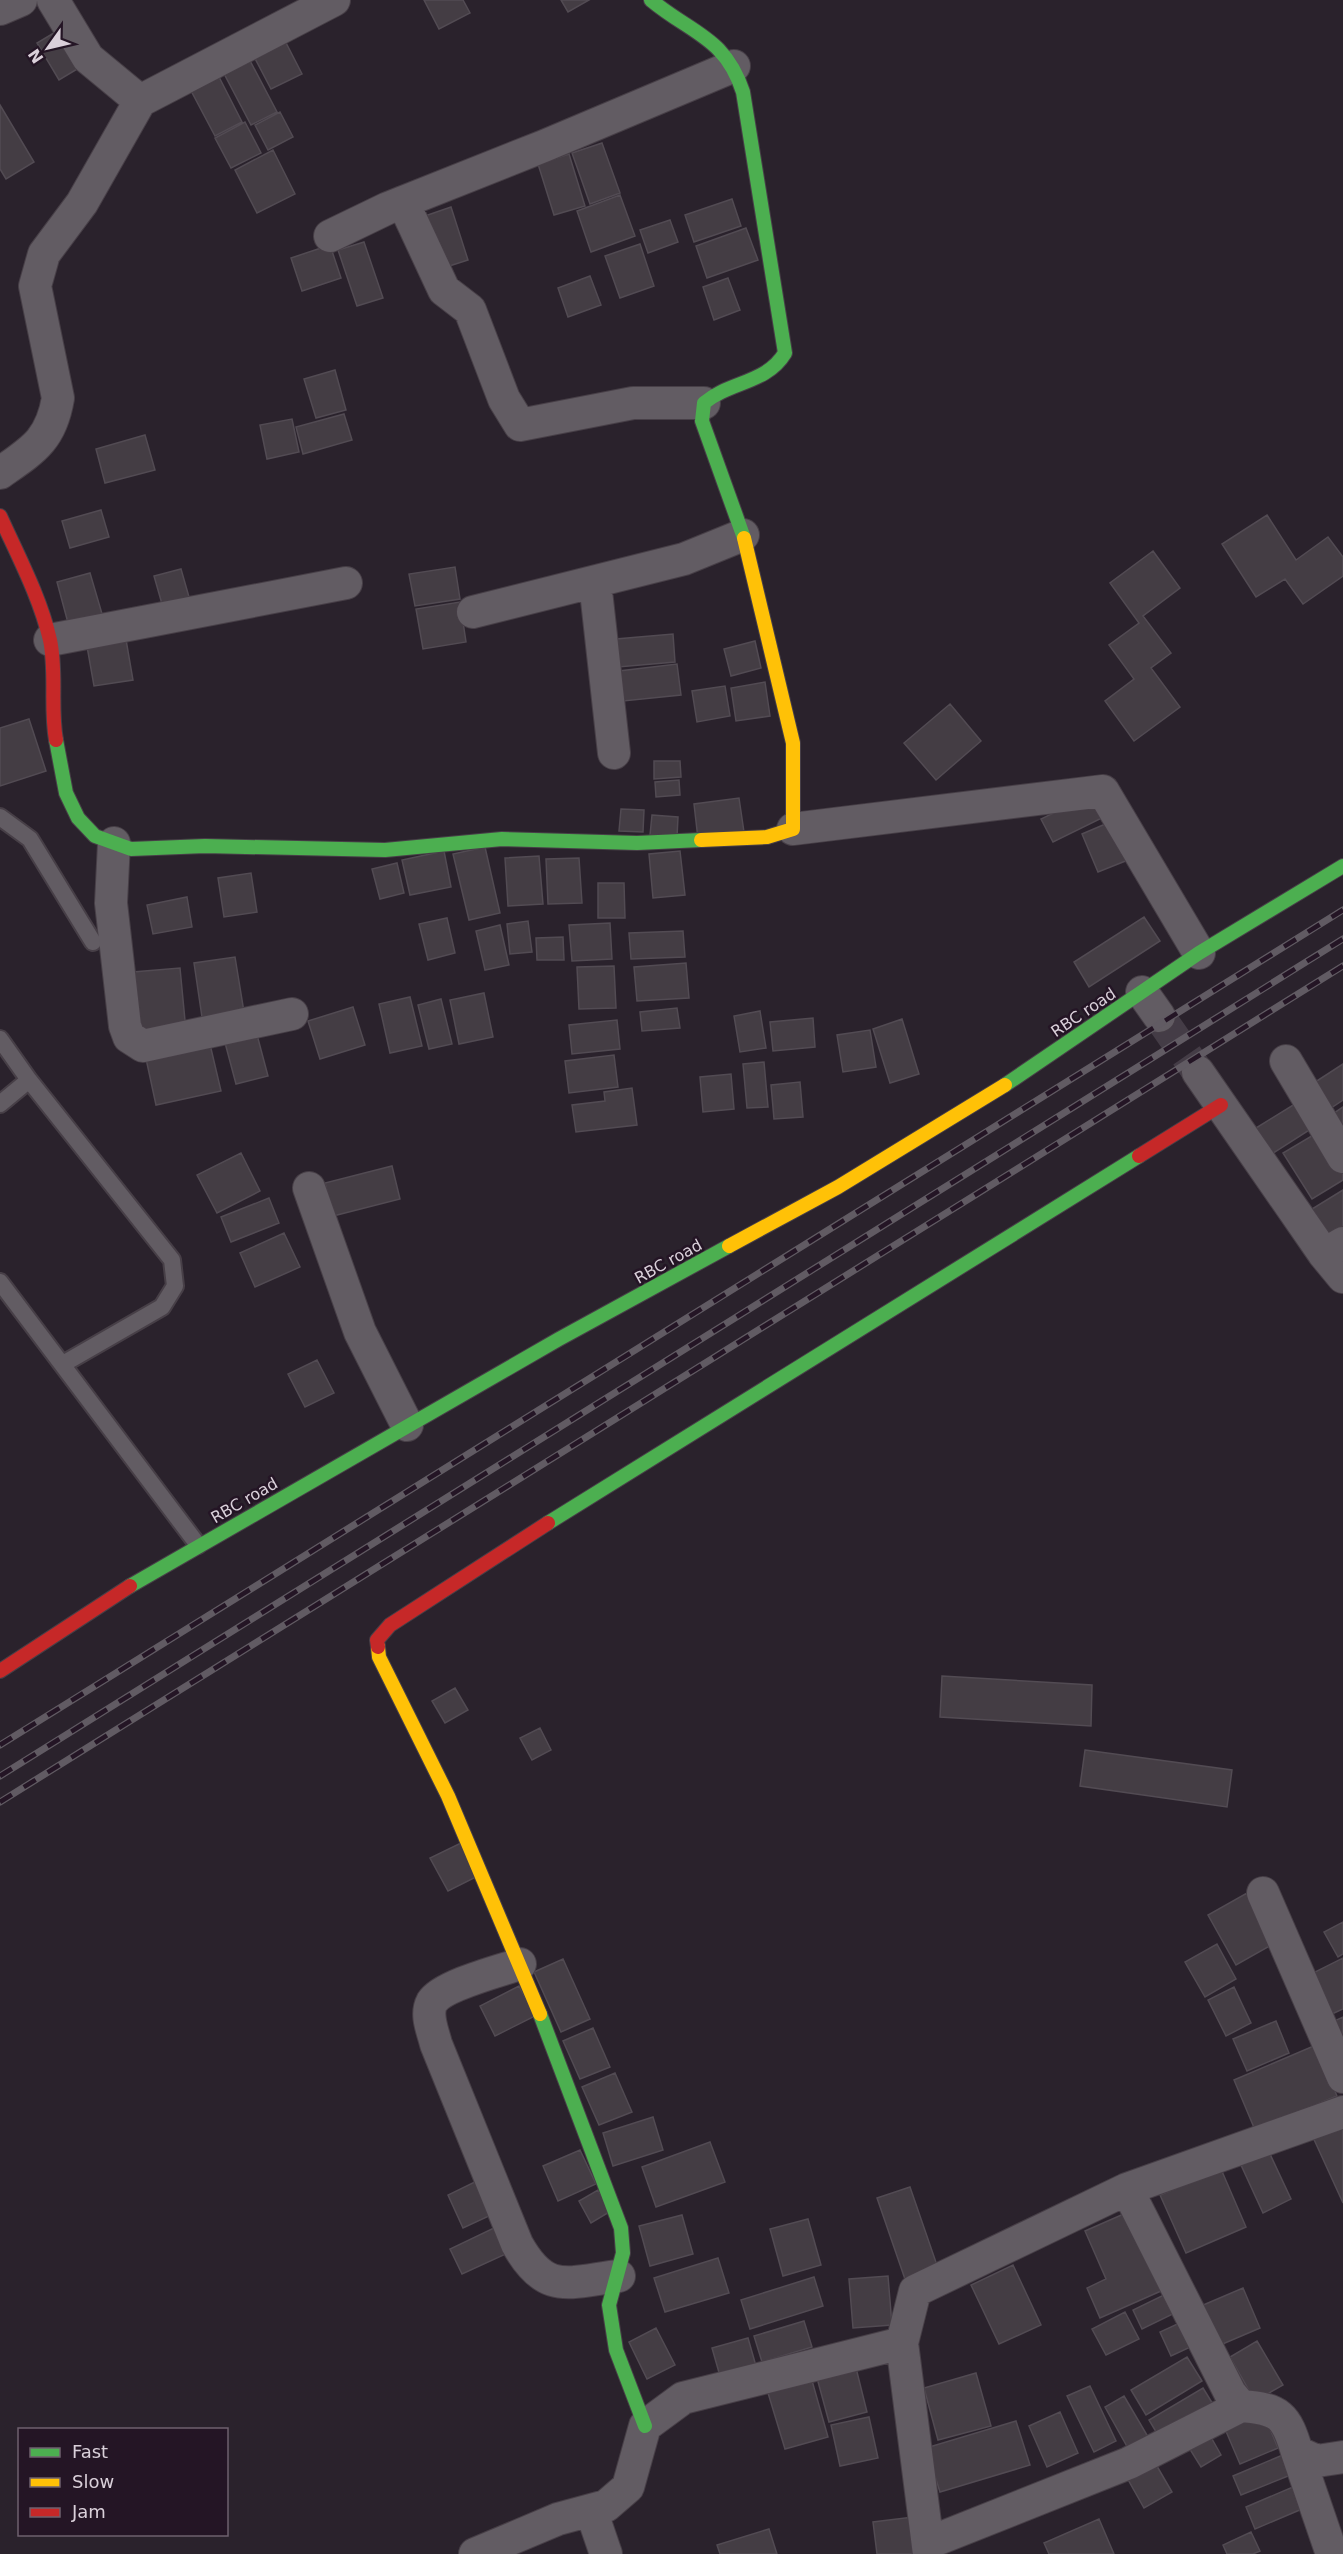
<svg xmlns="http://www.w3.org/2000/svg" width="1343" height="2554" font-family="'DejaVu Sans',sans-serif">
<rect width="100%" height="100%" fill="#2a222c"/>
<path fill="#443d44" stroke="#524b53" stroke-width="1.5" d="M424,0H463L470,13L439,29Z
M561,0H589L568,12Z
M62,28L84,65L59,80L37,43Z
M281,33L302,74L271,89L250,49Z
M246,53L277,112L251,125L220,66Z
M216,71L242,122L215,136L188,85Z
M0,105L34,162L6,179L0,169Z
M280,112L293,137L268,150L255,125Z
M245,122L261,153L231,168L215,138Z
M602,143L620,193L590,204L572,153Z
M273,150L295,194L257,213L235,170Z
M569,154L585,206L554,215L538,164Z
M620,195L635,236L591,252L577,211Z
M732,199L741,226L694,242L685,215Z
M451,207L468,260L440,269L422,217Z
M670,220L678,242L648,253L640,230Z
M746,228L758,260L707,278L696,246Z
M364,242L383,298L357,306L338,250Z
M640,244L654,286L620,298L605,256Z
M330,245L341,278L302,291L291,258Z
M590,276L601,305L568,317L558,288Z
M728,278L740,310L714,320L703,287Z
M335,370L346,410L316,418L304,379Z
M344,414L352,440L303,454L296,427Z
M292,419L299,452L267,459L260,425Z
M145,435L155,470L105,483L96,449Z
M101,510L109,537L70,548L62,521Z
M1267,515L1296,560L1328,537L1343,557V576L1303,604L1285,579L1256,597L1222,544Z
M1153,551L1180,588L1143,616L1171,653L1151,668L1180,707L1134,741L1105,701L1134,679L1109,645L1139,623L1110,583Z
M455,567L460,599L415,606L409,574Z
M181,569L191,604L164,611L154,576Z
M90,573L105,624L71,634L57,582Z
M460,602L466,642L423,649L416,609Z
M124,628L133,680L94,686L85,635Z
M673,634L675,662L618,667L616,639Z
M755,641L761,668L731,676L724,649Z
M677,664L681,695L623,701L619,671Z
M765,682L770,716L736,721L731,688Z
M725,686L730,716L697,722L692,691Z
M950,704L981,741L936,780L904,743Z
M29,719L46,771L0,786V728Z
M654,761H680L681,777L654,779Z
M679,780L680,795L656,797L655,782Z
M1092,794L1104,817L1053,842L1041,819Z
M739,798L744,832L698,839L694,804Z
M621,809L644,810L643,832L619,831Z
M652,815L678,817L677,837L650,835Z
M1117,819L1133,858L1098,872L1082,834Z
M485,847L500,913L469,920L453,854Z
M444,851L451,887L410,895L402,860Z
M680,851L685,895L653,898L649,854Z
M539,856L543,904L508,906L505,858Z
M579,858L582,903L548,904L546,859Z
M397,863L404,893L380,899L372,869Z
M251,873L257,912L224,917L218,878Z
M598,883H624L625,918H598Z
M187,897L192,927L153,934L147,905Z
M1144,917L1160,941L1089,987L1074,962Z
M447,918L455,953L428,960L419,924Z
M528,921L532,952L510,954L507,924Z
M610,923L612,959L572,961L569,925Z
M500,925L509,965L485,970L476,931Z
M683,931L685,957L631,959L629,933Z
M563,937L564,960H537L536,938Z
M235,957L245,1018L203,1024L194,963Z
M686,963L689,998L637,1001L634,967Z
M614,966L616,1008L579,1009L577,967Z
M180,968L186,1031L139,1036L133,972Z
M484,993L493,1037L459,1044L450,1000Z
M410,997L422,1046L390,1053L379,1004Z
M441,999L452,1044L429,1049L418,1005Z
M353,1007L365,1045L320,1059L308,1021Z
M677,1008L680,1028L642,1031L640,1012Z
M760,1011L766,1048L740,1052L734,1016Z
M813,1018L815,1047L773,1051L770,1022Z
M902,1019L919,1074L890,1083L873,1029Z
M617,1020L620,1049L572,1054L569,1025Z
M870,1030L876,1067L843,1072L837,1035Z
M256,1031L268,1076L236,1084L224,1039Z
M209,1040L221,1091L156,1105L145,1054Z
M614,1055L618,1087L569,1093L565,1061Z
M764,1062L768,1107L747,1108L743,1064Z
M1343,1064V1100L1325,1112L1309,1086Z
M731,1074L734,1109L703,1112L700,1077Z
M800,1082L803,1117L774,1119L771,1085Z
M632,1088L637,1125L576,1132L572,1105L605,1101L604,1092Z
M1298,1102L1314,1127L1267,1157L1251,1131Z
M1343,1107V1135L1325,1119Z
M1320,1131L1343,1169V1180L1312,1199L1283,1153Z
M241,1153L260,1191L217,1213L197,1175Z
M392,1166L400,1199L333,1216L325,1183Z
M1343,1190V1232L1332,1239L1312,1209Z
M269,1198L279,1223L231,1242L221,1217Z
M284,1233L300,1267L255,1287L240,1253Z
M317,1360L334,1393L305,1407L288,1374Z
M942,1676L1092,1685L1091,1726L940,1717Z
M455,1688L468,1710L445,1723L432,1701Z
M540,1728L551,1750L532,1760L520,1738Z
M1085,1750L1232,1770L1227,1807L1080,1786Z
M463,1842L480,1875L448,1891L430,1858Z
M1247,1893L1275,1943L1236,1965L1208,1915Z
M1343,1922V1954L1338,1957L1324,1932Z
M1217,1944L1236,1979L1205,1997L1185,1962Z
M1343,1958V2009L1332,2014L1311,1974Z
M563,1959L590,2019L561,2032L534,1972Z
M519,1986L535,2016L495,2036L480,2006Z
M1234,1987L1251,2023L1226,2036L1208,2000Z
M1343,2017V2046L1332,2022Z
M1276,2021L1289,2053L1247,2071L1233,2039Z
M593,2028L610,2067L580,2079L563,2041Z
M1316,2045L1337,2096L1255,2130L1234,2080Z
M615,2073L632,2112L599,2125L582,2087Z
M653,2117L663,2150L613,2166L603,2133Z
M1343,2120V2203L1312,2135Z
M710,2142L725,2182L656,2207L642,2167Z
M580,2150L596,2184L558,2201L543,2166Z
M1269,2152L1291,2199L1263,2213L1241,2165Z
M1221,2169L1246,2227L1186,2253L1160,2195Z
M487,2176L502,2210L463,2228L448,2195Z
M910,2187L939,2271L906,2282L877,2198Z
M598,2190L611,2211L591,2223L579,2201Z
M1135,2209L1170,2287L1100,2318L1087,2288L1106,2279L1085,2231Z
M682,2215L693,2254L650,2266L639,2226Z
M808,2219L821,2265L783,2276L770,2229Z
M496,2227L508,2253L462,2274L450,2249Z
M718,2258L729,2293L665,2312L654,2278Z
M1013,2265L1041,2325L999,2344L971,2285Z
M888,2276L892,2325L853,2328L849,2279Z
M814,2277L823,2306L750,2329L741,2300Z
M1243,2288L1260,2328L1218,2346L1201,2306Z
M1170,2292L1179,2311L1142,2329L1133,2310Z
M1125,2312L1139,2339L1106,2355L1092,2329Z
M1186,2320L1197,2344L1171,2356L1160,2332Z
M804,2321L812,2347L762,2362L754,2336Z
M656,2328L675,2365L647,2379L629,2342Z
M748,2338L758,2373L722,2383L712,2348Z
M1257,2341L1283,2385L1255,2401L1230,2357Z
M1187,2357L1202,2381L1146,2415L1131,2390Z
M856,2368L867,2412L829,2422L817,2378Z
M809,2370L828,2437L785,2449L765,2383Z
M976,2373L991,2426L938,2440L924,2388Z
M1090,2386L1116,2441L1094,2452L1067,2396Z
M1203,2388L1216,2409L1162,2442L1149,2420Z
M1124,2396L1154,2447L1134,2459L1105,2407Z
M1060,2412L1078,2453L1047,2467L1029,2426Z
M1263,2412L1278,2448L1240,2464L1225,2429Z
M869,2417L878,2458L840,2466L831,2425Z
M1016,2421L1030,2465L940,2492L926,2448Z
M1207,2430L1221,2455L1201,2467L1186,2443Z
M1285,2454L1293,2474L1241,2495L1233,2476Z
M1154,2461L1172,2492L1144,2508L1126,2476Z
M1300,2484L1309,2506L1255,2529L1246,2507Z
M913,2517L917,2554H877L873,2522Z
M1099,2519L1114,2554H1049L1044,2543Z
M769,2529L777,2554H720L717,2545Z
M1251,2532L1260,2551L1253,2554H1227L1223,2545Z"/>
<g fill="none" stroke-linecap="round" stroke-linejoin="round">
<path stroke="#443c46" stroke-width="32" stroke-dasharray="32 16" stroke-linecap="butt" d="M1159,1016L1198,1072"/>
<g stroke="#473f47" stroke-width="20">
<path id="lane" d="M0,817L30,839L93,942
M0,1039L29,1080L172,1260L175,1286L162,1307L63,1364
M0,1104L29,1080
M0,1282L198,1545"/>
</g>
<g stroke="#473f47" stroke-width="34">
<path id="street" d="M53,0L88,58L140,101
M0,9L21,0
M403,202L444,290L470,310L504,399L520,425L633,403H704
M330,236L388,208L544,146L734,66
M0,473C33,450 51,440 58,398L35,286L44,254L82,203L140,101L334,0
M595,582L614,753
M473,612L684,559L743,535
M50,640L346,583
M793,829L1103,791L1199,953
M114,843L111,903L125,1026L129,1037L143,1046L292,1014
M1142,992L1159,1016
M1286,1061L1343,1157
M1198,1072L1324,1254L1343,1243
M309,1188L360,1332L407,1425
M1324,1254L1343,1277
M1263,1893L1343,2077
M520,1964C500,1971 443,1985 432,2002C425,2015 433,2031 436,2044L517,2244C546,2296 568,2282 619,2276
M1127,2189L1230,2393L1241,2406C1280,2409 1286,2415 1297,2452L1317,2461L1343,2457
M1297,2452L1332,2554
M591,2510L606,2554
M928,2543L1129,2463L1241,2406
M475,2554L558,2519L606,2506L628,2487L645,2426L683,2398L902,2343
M929,2554L902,2343L915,2291L1127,2189L1343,2112"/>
</g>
<g stroke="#473f47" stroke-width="16">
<path id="fast" d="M651,0C692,34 725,37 743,92L785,353C766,384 730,381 704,403L702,421L744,538
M56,740L66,793L78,818L95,836L131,849L205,846L385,850L502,839L637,843L701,840
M1005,1085L1199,953L1343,866
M548,1523L1139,1156
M130,1586L559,1339L729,1246
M540,2014L621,2228L623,2253L609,2305L616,2350L645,2426"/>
</g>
<g stroke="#473f47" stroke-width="16">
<path id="slow" d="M701,840L767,837L793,829V743L744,538
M729,1246L838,1187L1005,1085
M378,1647L379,1657L448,1796L540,2014"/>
</g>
<g stroke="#473f47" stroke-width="16">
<path id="jam" d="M0,516C18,556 40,597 50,640C57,673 50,707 56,740
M1139,1156L1221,1105
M378,1647L377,1640L390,1625L548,1523
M0,1671L130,1586"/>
</g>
<use href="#lane" stroke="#625c63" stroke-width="16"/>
<use href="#street" stroke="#625c63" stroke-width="32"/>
<use href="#fast" stroke="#4caf50" stroke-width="14"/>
<use href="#slow" stroke="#ffc107" stroke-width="14"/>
<use href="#jam" stroke="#c62828" stroke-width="14"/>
<g stroke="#615b63" stroke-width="7">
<path id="rail" d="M0,1745L1343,910
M0,1776L1343,939
M0,1802L1343,966"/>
</g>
<use href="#rail" stroke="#241525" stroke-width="4.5" stroke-dasharray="14" stroke-linecap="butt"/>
</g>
<g text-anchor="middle" stroke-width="5" stroke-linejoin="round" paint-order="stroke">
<g font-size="16" fill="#dad0da" stroke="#241525">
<text transform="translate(1083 1012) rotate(-34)" y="6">RBC road</text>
<text transform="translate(668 1261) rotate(-29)" y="6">RBC road</text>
<text transform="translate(244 1500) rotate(-30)" y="6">RBC road</text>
</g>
</g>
<rect x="18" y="2428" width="210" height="108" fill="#241525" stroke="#6d606d" stroke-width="1.5"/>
<rect x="30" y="2448" width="30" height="9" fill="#4caf50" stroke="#6d606d" stroke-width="1.5"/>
<text x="72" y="2458" font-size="18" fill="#dad0da">Fast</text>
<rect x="30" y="2478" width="30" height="9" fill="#ffc107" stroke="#6d606d" stroke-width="1.5"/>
<text x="72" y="2488" font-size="18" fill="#dad0da">Slow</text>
<rect x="30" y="2508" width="30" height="9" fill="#c62828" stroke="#6d606d" stroke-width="1.5"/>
<text x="72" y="2518" font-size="18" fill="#dad0da">Jam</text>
<g transform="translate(48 48) rotate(236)" stroke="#241525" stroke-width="4.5" paint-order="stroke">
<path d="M0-4.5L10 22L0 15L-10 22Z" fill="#dad0da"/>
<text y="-9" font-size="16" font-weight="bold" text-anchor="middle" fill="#dad0da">N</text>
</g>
</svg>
